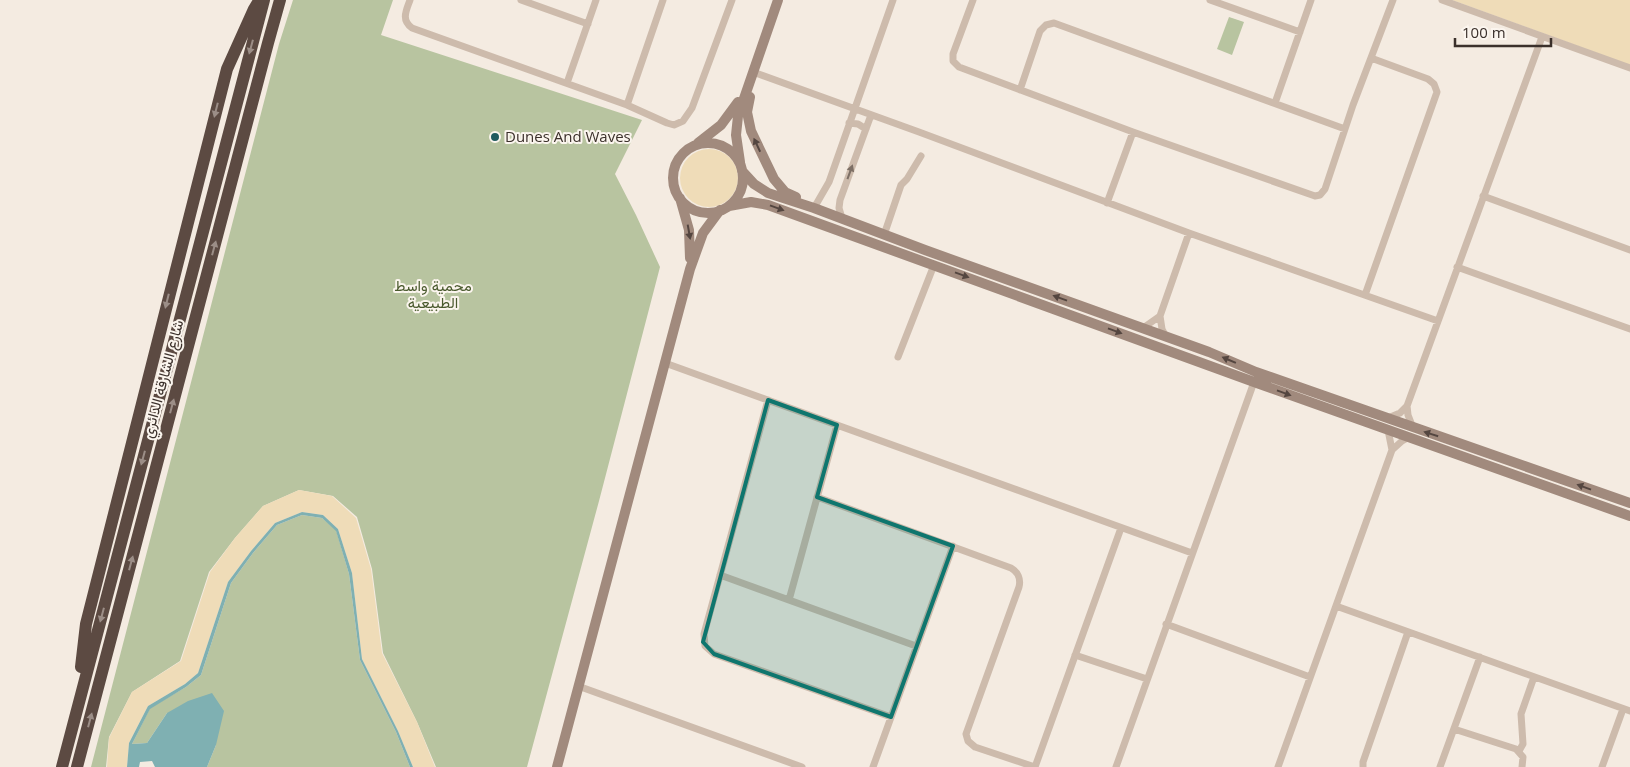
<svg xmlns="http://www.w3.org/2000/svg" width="1630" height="767" font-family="'Open Sans',Vazirmatn,sans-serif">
<rect width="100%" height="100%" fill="#f4ebe1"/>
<path fill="#b8c4a0" d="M293,0H393L381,35L642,120L615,174L636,215L660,267L599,501L527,767H436L417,722L383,653L372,569L357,517L333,496L299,490L263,506L235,538L209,572L180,661L132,692L109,737L106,767H91L279,44Z
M1229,17L1244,22L1232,55L1217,49Z
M302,515L322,518L336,530L349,574L360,660L396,732L410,767H207L216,745L167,713L147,743L132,744L150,708L186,687L201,675L231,583L253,553L277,525Z"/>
<path fill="#efdcb8" d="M1452,0H1630V65Z
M680 178a29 29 0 1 1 58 0a29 29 0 1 1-58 0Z
M299,490L332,496L356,518L371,569L382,653L417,722L435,767H413L398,731L362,659L352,573L338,529L323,515L302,512L275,523L251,551L228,582L198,673L185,684L148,706L129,743L127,767H107L109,738L132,692L181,661L210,572L235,538L263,506Z"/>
<path fill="#7fb0b2" d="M302,512L323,515L338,529L352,573L362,659L398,731L413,767H410L396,732L360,660L349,574L336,531L322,518L302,515L277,525L253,553L231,583L201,675L186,687L150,709L132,744L147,743L167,713L188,701L212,693L224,711L216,745L207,767H155L152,761L140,762L139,767H127L129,743L148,706L185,684L198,673L228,582L251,551L275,523Z"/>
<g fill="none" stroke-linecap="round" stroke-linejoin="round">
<path stroke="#cdbbac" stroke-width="7" d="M410,0C406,11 401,20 412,28L627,105L667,123L674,125L683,121L692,108L732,0
M521,0L588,24
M973,0L953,54V61L959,67L1133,132L1315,196L1320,195L1325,189L1353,105L1393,0
M1210,0L1300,32
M1442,0L1630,68
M753,72L919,132L1189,233L1438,321
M567,83L596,0
M1020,90L1040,31L1046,25L1054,23L1345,129
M1275,103L1311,0
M627,105L663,0
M849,123L858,124L866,129
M1483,196L1630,250
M1107,203L1133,132
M814,208L829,182L893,0
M842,218L839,208L840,200L871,115
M884,235L901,185L907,179L921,156
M1457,267L1630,329
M1365,295L1437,92L1434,84L1428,79L1371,58
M1143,328L1160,316
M1166,337L1162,329L1160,316L1189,233
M898,357L934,265
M665,363L1192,553
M768,400L704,634L705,646L714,654L891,717
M1407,406L1408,415L1413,428
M1388,418L1400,413L1407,406L1542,37
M1392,450L1402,441L1409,437
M817,497L1011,568C1018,572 1021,579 1019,587L966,734L968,741L975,747L1035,767L1121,528
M720,575L916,646
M789,600L837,425
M1336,606L1630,711
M1166,624L1310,677
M1075,655L1147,679
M578,686L802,767
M1454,729L1516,749L1523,757L1522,767
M1519,751L1523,744L1521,714L1534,677
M873,767L953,546
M1116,767L1254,382
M1278,767L1392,450L1388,430
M1363,767V762L1408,632
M1440,767L1480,657
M1602,767L1623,709"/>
<path stroke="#a18a7d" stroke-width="10" d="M750,97L747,112L751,131L774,179L785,192L796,197
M698,143L721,125L738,102
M673 178a35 35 0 1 1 70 0a35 35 0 1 1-70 0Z
M740,162L736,135L738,116L778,0
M742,171L754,184L768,193L814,208L925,250L1209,352L1256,372L1630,503
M680,198L689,230L690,258
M729,206L751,202L768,205L1254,382L1630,516
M557,767L690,269L703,233L720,210"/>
<path stroke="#5c4a42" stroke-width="12" d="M81,667L86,624L227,69L254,9L257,4
M62,767L264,0
M77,767L268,43L280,0"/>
</g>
<defs><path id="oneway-solid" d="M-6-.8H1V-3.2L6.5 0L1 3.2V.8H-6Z" transform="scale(1.25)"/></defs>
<g fill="#9c8e87">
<use href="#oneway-solid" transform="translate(251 47) rotate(105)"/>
<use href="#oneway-solid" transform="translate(216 110) rotate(104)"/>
<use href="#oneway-solid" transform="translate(214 248) rotate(-75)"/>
<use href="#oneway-solid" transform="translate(167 301) rotate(104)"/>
<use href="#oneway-solid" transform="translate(172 406) rotate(-75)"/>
<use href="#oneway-solid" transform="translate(143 458) rotate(105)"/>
<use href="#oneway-solid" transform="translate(131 563) rotate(-75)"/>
<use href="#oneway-solid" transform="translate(102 615) rotate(105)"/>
<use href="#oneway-solid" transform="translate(90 720) rotate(-75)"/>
</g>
<g fill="#544640">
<use href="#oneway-solid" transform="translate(757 145) rotate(-115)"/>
<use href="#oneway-solid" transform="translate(777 208) rotate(20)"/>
<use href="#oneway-solid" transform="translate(689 232) rotate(80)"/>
<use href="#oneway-solid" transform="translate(962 275) rotate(20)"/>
<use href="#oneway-solid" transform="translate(1060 298) rotate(-160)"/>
<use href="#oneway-solid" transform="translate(1115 331) rotate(20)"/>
<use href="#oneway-solid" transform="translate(1229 360) rotate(-157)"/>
<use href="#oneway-solid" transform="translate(1284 393) rotate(20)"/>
<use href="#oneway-solid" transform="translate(1431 434) rotate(-163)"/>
<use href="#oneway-solid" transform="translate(1584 487) rotate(-160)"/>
</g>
<use fill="#7d6f65" href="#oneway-solid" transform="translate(850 172) rotate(-70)"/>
<path fill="#0f766e" fill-opacity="0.2" stroke="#0f766e" stroke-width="4" stroke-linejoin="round" d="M768,400L837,425L817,497L953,546L891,717L714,654L703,642Z"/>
<circle fill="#1f5a5e" stroke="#fbf5ee" stroke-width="2" cx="495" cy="137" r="5"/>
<g text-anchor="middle" stroke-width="4" stroke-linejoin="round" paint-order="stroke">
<g font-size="15" fill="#3b302b" stroke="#fbf5ee" text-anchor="start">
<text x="505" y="142">Dunes And Waves</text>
</g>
<g font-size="15" fill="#4a5a2e" stroke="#fbf5ee">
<text x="433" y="291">محمية واسط<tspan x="433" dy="17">الطبيعية</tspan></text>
</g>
<g font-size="15" fill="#3b302b" stroke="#fbf5ee">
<text transform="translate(163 379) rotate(-75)" y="5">شارع الشارقة الدائري</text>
</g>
</g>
<path d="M1455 38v8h96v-8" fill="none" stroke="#3b302b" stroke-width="2.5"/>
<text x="1462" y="38" font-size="15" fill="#3b302b" stroke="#fbf5ee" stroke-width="4" paint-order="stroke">100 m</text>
</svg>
